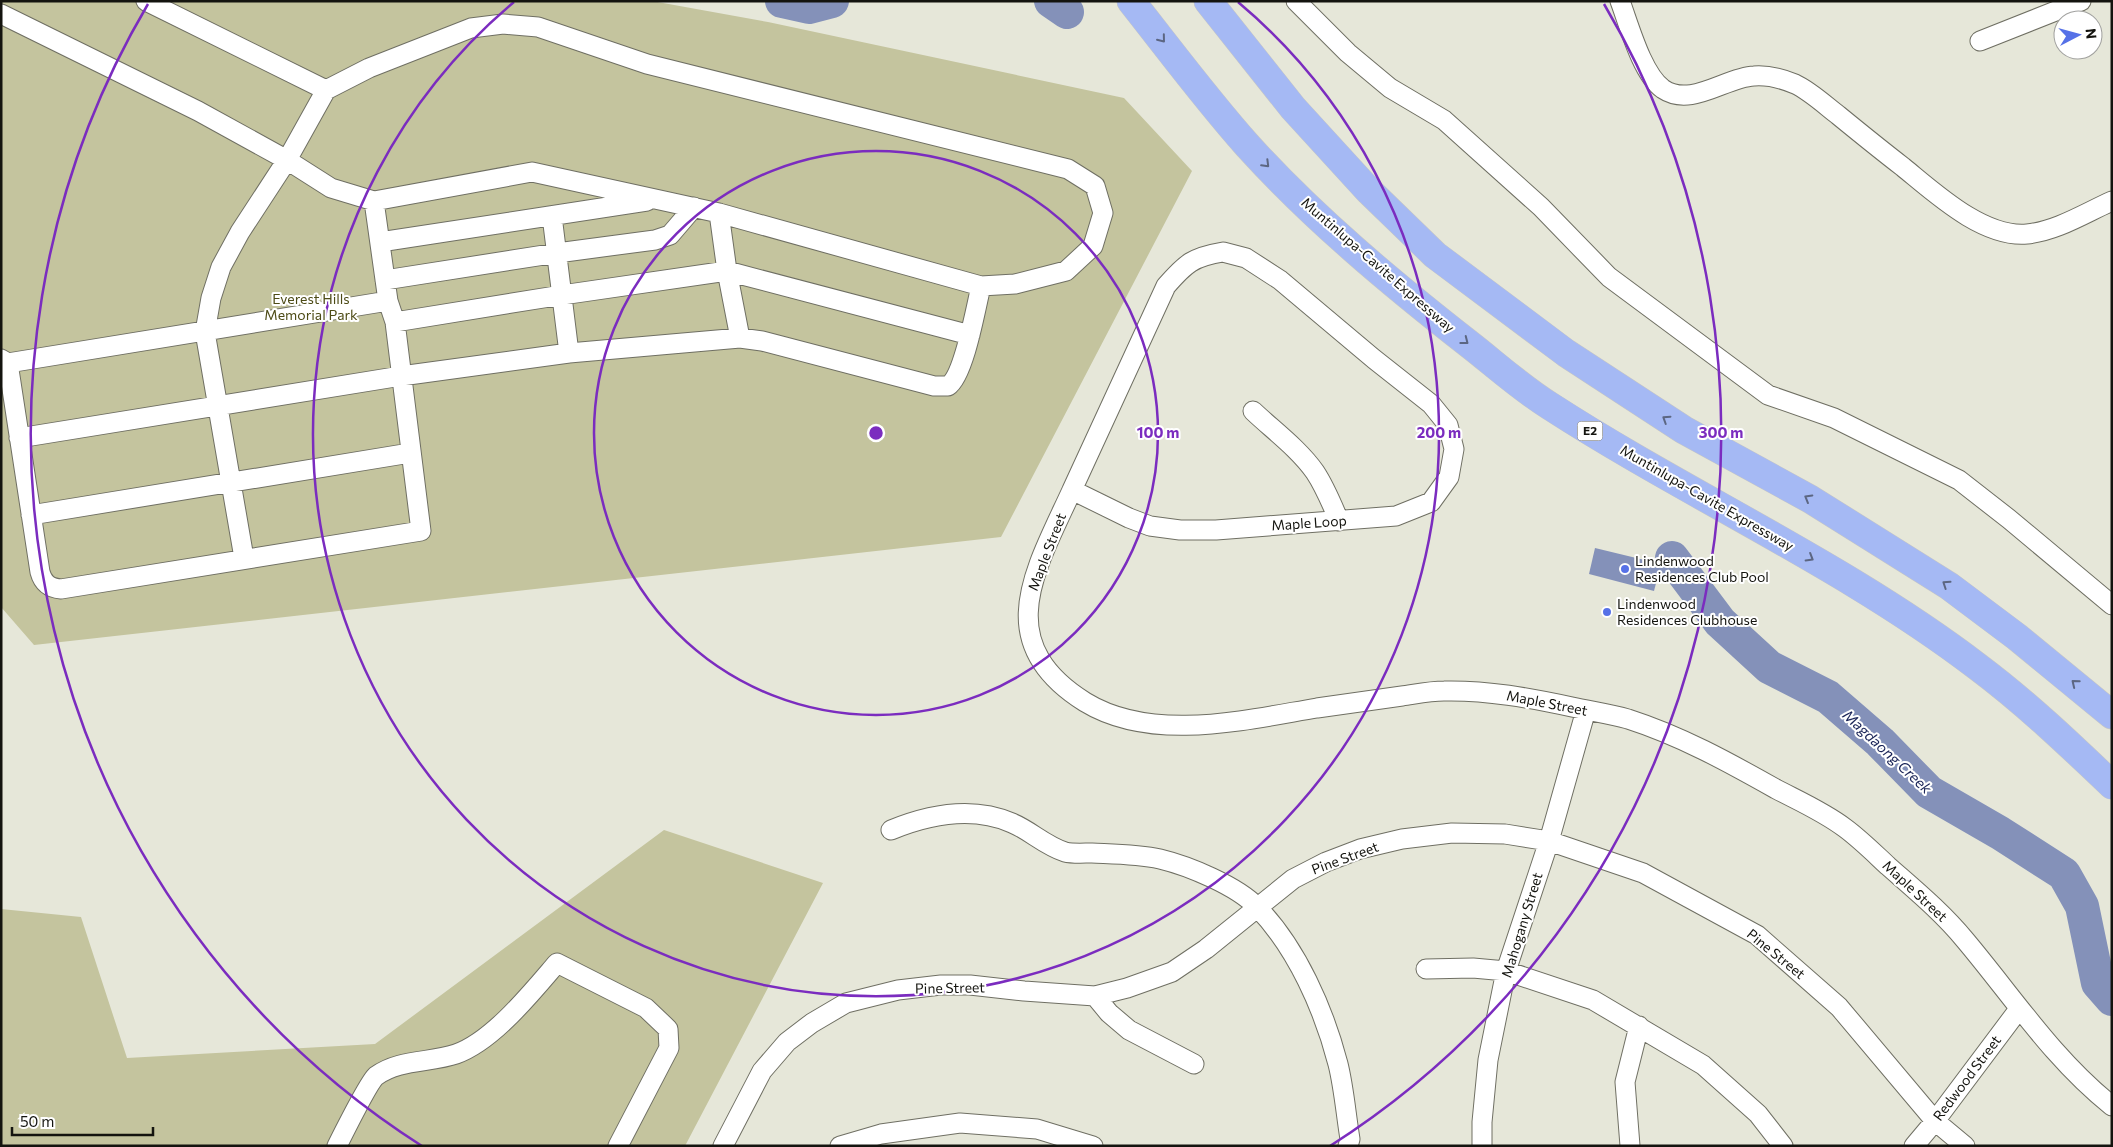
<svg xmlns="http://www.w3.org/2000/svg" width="2113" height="1147" font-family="Commissioner,sans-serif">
<rect width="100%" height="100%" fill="#e6e7d9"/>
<path fill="#c4c49e" d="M1,1H652L768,22L1124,98L1192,171L1001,537L34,645L1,607Z
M664,830L823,883L685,1146H1V909L81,917L127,1058L375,1044Z"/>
<path fill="#8491b9" d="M1595,548L1661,564L1654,591L1589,574Z"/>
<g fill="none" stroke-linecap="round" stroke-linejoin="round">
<path stroke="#8491b9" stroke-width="34" d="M782,1L809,7L832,1
M1051,1L1067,12
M1672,558L1720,622L1769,667L1828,697L1880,742L1929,792L2000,833L2064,874L2082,906L2098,983L2112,999"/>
<g stroke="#6f6f63" stroke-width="21">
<path id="minor" d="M146,1L326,90
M1296,1L1348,53L1390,88L1444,120L1541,207L1609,277L1768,395L1834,418L1959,480L2009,519L2112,605
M1620,1C1629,25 1642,74 1663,89C1691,108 1726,77 1754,76C1767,75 1783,79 1795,84C1810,91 1825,105 1838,115C1860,133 1881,150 1903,167C1935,193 1983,238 2027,234C2057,231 2085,213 2112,201
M1,14L198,111L287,160L331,188L374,201L532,172L719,213L981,286L1015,284L1066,271L1093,246L1103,213L1095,186L1068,169L647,64L538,27L503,24L471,28L369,68L326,90L287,160L240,232L221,267L211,298L205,332L244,558
M1980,41L2081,1
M719,213L727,271L740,338
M552,216L569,353
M380,242L647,201
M1223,252L1246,258L1280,280L1374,359L1431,404L1448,425L1454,449L1449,477L1431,502L1396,516L1216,530H1180L1150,526L1129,518L1072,490L1166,286C1186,263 1193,257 1223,252Z
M385,280L557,253L655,240L670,235L694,207
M395,322L562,295L727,271L970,335
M1,359L8,363L388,301
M8,363L40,572C43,583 49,588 61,589L421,531L395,322L388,301L374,201
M1253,411C1273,430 1299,449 1315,472C1325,487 1332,504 1339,521
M19,438L401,376L569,353L740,338L762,341L934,386H948C964,376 976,307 981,286
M1072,490C1036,569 989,642 1085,702C1152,743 1245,720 1317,708C1345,704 1373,700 1402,696C1416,694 1430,691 1444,691C1487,690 1530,698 1572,707C1590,711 1610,714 1628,719C1681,736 1728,762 1776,789C1799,801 1824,812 1845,828C1860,839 1874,853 1888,866C1914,889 1942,912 1965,940C2013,997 2053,1059 2112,1106
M31,515L410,453
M891,830C930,814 973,806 1012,823C1031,831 1044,845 1065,852C1073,854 1084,853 1092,853C1114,854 1138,854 1160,859C1189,866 1237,886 1257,907C1297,948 1324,1010 1338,1064C1344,1088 1346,1115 1350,1139L1348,1146
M1426,969L1473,968L1506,971L1593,1000L1703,1065L1758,1114L1783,1146
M1095,996L1109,1013L1129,1030L1194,1064
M337,1146C343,1134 369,1082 376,1076C399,1059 430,1063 456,1054C493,1041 532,992 557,963L646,1008L668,1029L669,1048L618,1146
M723,1146L762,1071L787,1042L812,1023L846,1003L898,990L941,985H970L1024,991L1095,996L1127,988L1172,972L1206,949L1293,879L1326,862L1360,849L1402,839L1452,833L1505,834L1549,841L1643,873L1757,935L1839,1007L1935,1121L1965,1146
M840,1146L881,1134L960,1123L1037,1129L1093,1146
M1482,1146V1122L1488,1060L1506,971L1549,841L1586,710
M1630,1146L1625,1082L1639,1026
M1914,1146L1935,1121L2019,1009"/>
</g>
<g stroke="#c7c7c5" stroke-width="29">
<path id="highway" d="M1131,1C1169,49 1206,99 1247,145C1313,218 1391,283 1469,344C1496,365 1521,388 1550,406C1689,496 1846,566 1978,667C2026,703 2069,744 2112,785
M1208,1L1293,108L1368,190L1435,255L1566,353L1684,430L1810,499L1949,586L2017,637L2112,715"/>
</g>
<use href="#minor" stroke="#fff" stroke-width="19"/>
<use href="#highway" stroke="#a5b9f4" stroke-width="28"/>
</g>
<defs><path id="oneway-chevron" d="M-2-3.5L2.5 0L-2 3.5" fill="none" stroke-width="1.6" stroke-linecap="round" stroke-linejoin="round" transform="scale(1.25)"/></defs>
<g stroke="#5c6682">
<use href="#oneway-chevron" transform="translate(1162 39) rotate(51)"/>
<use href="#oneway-chevron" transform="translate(1266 164) rotate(45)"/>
<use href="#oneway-chevron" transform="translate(1465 341) rotate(38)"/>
<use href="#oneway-chevron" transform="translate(1666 419) rotate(-147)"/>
<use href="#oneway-chevron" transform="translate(1808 498) rotate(-150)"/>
<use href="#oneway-chevron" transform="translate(1810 558) rotate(31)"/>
<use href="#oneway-chevron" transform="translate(1946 584) rotate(-146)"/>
<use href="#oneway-chevron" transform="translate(2075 683) rotate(-141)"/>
</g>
<g fill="none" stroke="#7b2cbf" stroke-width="2.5">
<circle cx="876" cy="433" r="282"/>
<path d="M1238 2A563 563 0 1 1 514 2"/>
<path d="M422 1146A845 845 0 0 1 148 4M1604 4A845 845 0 0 1 1330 1146"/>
</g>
<g fill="#5671e7" stroke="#fff" stroke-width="2">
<circle cx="1625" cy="569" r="5"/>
<circle cx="1607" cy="612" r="5"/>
</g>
<g text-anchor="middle" stroke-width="4" stroke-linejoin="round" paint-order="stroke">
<rect fill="#fff" stroke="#5a5a57" stroke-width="1" x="1577.5" y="421.5" width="25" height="19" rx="4"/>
<g font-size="12" font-weight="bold" fill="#14140f">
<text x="1590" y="435">E2</text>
</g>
<g font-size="14" fill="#14140f" stroke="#fff">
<text transform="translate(1378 265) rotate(41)" y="5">Muntinlupa-Cavite Expressway</text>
<text transform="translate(1707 498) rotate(30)" y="5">Muntinlupa-Cavite Expressway</text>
<text transform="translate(1309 523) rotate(-4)" y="5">Maple Loop</text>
<text transform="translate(1047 552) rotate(-69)" y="5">Maple Street</text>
<text transform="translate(1547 703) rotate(11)" y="5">Maple Street</text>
<text transform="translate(1345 858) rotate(-20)" y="5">Pine Street</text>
<text transform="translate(1915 891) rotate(43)" y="5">Maple Street</text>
<text transform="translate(1522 925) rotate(-73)" y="5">Mahogany Street</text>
<text transform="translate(1776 954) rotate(39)" y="5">Pine Street</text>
<text transform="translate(950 988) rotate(-1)" y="5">Pine Street</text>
<text transform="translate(1967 1078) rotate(-53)" y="5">Redwood Street</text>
</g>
<g font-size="14" fill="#4d4b16" stroke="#fff">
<text x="311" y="304">Everest Hills<tspan x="311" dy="16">Memorial Park</tspan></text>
</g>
<g font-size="14" fill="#14140f" stroke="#fff" text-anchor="start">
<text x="1635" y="566">Lindenwood<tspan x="1635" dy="16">Residences Club Pool</tspan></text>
<text x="1617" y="609">Lindenwood<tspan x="1617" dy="16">Residences Clubhouse</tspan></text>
</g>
<g font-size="15" font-style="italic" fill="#1a2457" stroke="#fff">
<text transform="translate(1887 752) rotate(43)" y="5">Magdaong Creek</text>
</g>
</g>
<circle cx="876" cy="433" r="8" fill="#7b2cbf" stroke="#fff" stroke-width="2.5"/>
<g font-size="15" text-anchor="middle" font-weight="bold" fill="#7b2cbf" stroke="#fff" stroke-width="4" stroke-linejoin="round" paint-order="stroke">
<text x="1158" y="438">100 m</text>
<text x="1439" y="438">200 m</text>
<text x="1721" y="438">300 m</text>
</g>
<rect width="2113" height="1147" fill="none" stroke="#14140f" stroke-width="5"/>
<g transform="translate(2078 35) rotate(84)"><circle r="24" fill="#ffffff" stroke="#a1a19f"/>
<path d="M0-4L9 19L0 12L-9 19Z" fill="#5671e7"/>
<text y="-8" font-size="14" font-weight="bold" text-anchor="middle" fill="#14140f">N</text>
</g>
<path d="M12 1127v8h141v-8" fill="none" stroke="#14140f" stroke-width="2.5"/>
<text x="20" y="1127" font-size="15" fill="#14140f" stroke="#ffffff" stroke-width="4" paint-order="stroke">50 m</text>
</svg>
